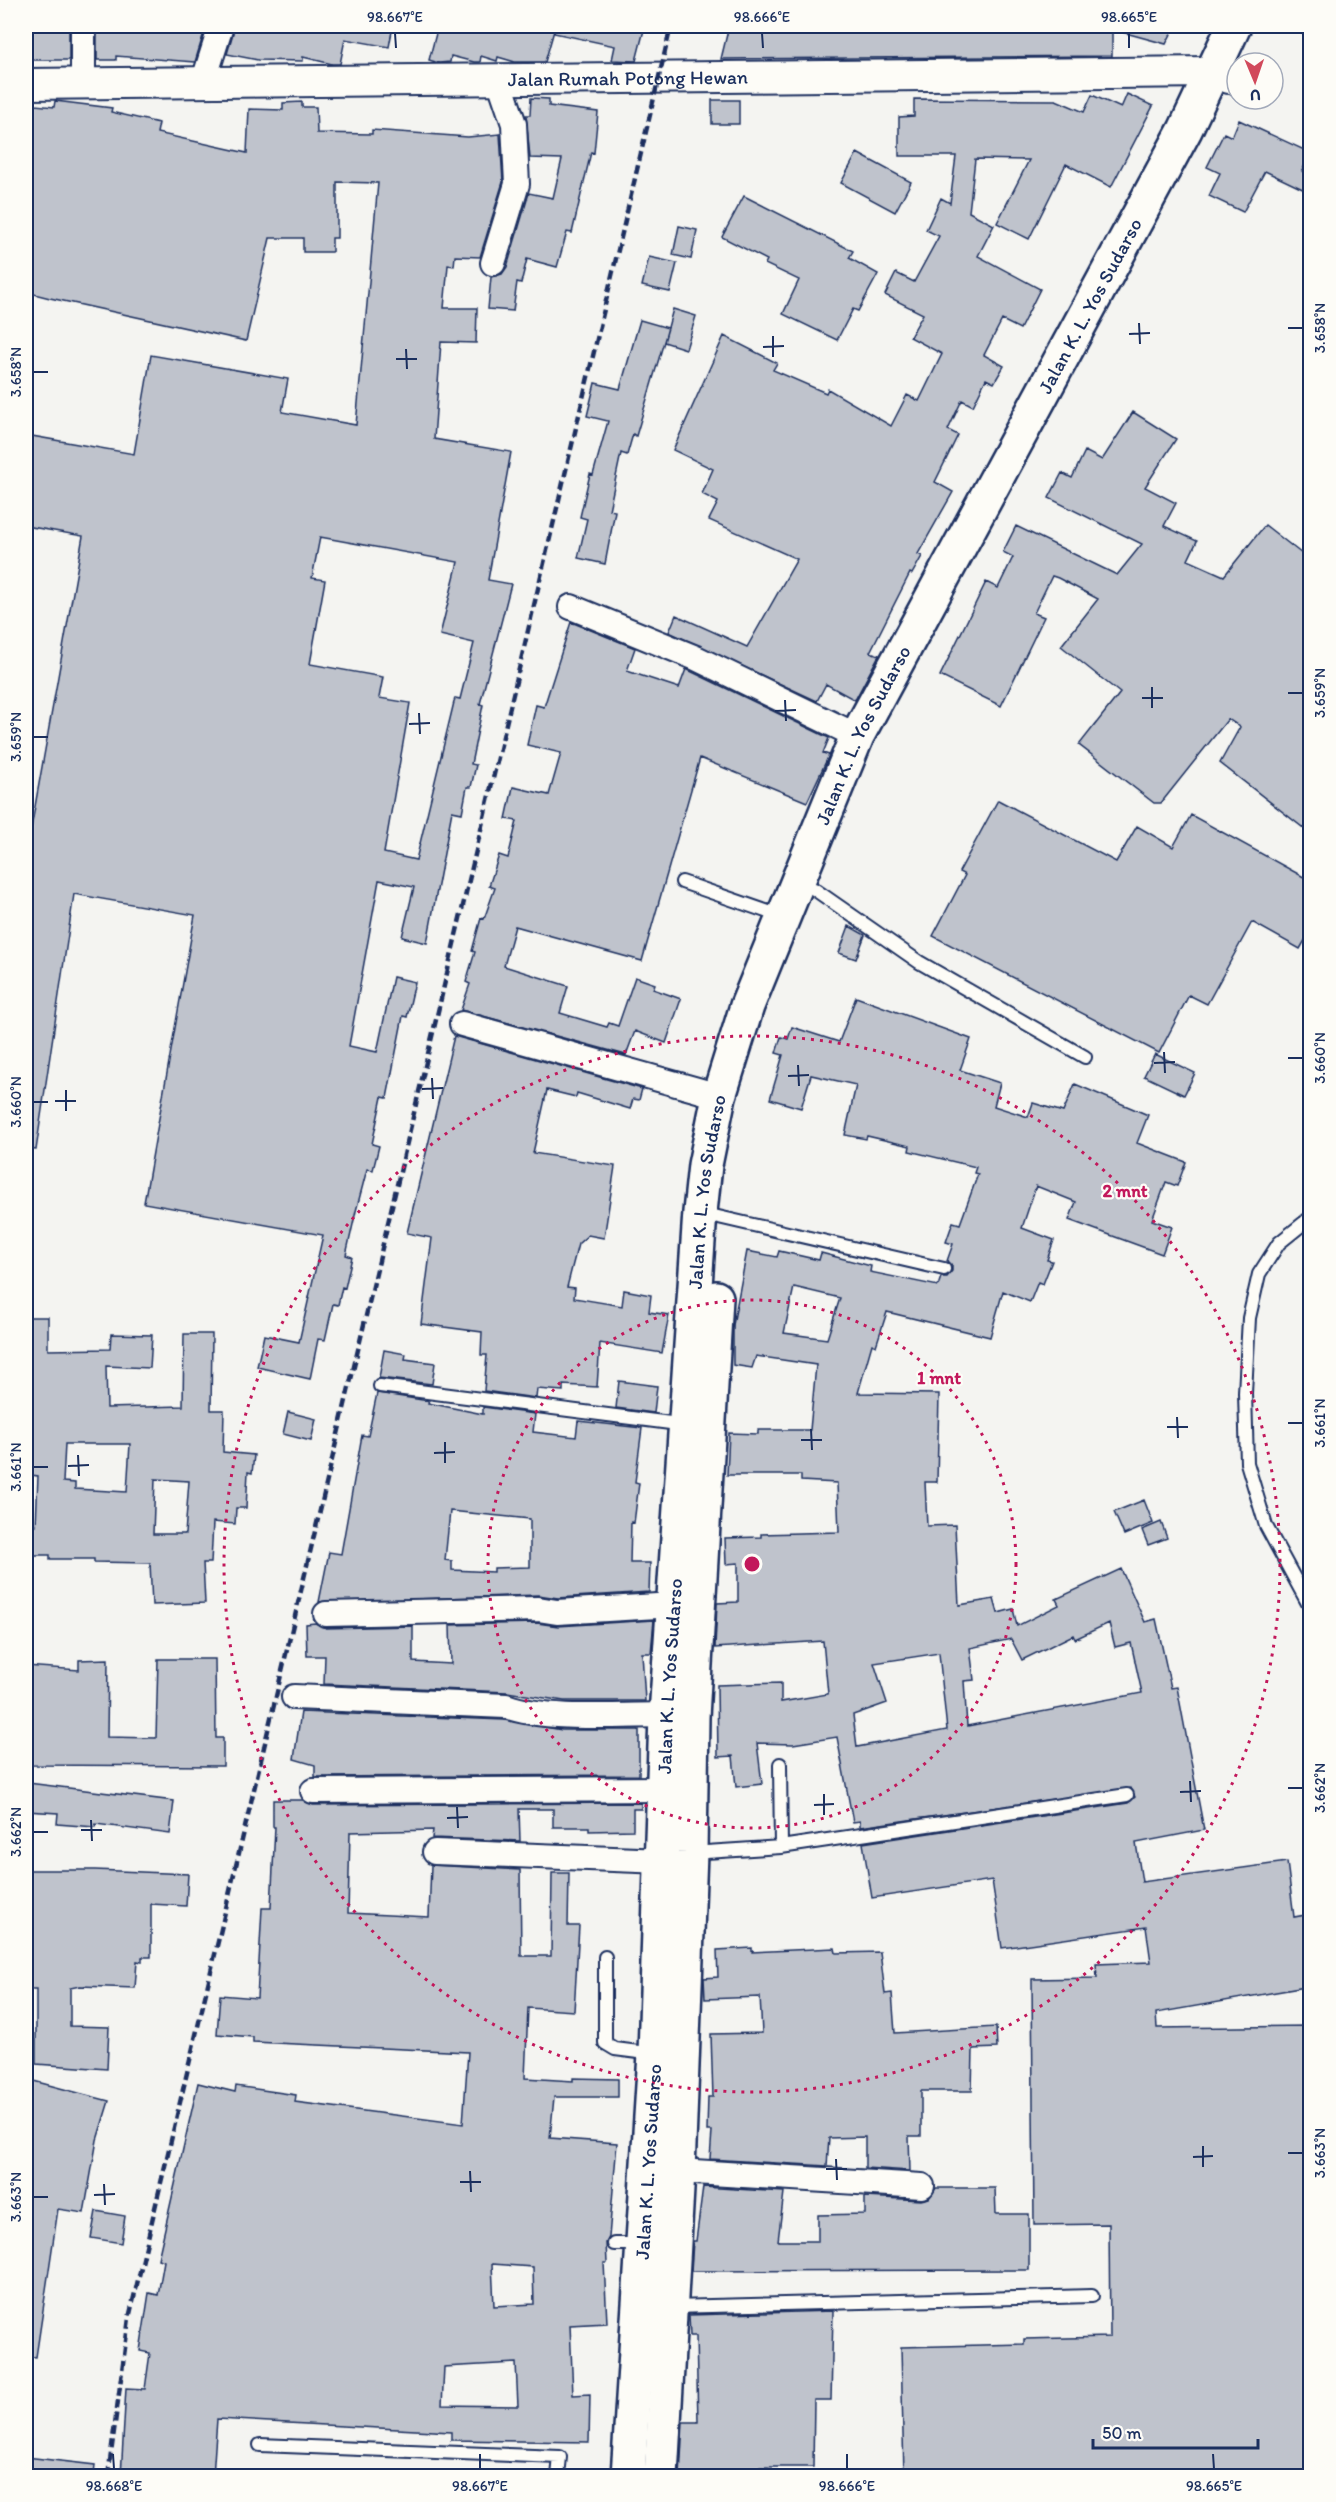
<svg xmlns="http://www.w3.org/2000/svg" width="1336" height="2502" font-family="Itim,sans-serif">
<rect width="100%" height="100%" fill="#f4f4f1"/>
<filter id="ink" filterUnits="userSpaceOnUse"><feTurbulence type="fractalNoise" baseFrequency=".0167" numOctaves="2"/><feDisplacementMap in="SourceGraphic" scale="12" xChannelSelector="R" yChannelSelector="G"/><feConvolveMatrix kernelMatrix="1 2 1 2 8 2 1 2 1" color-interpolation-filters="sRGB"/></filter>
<g filter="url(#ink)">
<path fill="#bfc3cc" stroke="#1b2f5e" stroke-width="1.5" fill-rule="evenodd" d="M26,26H69V60H26Z
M97,26H206L195,62L116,56V60H97Z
M235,26H393L389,47L345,39L340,64H332L303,57V61L258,60L227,54Z
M438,26H645L636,61L612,60L615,46L554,33L555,27L545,62H515L498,57L497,61L481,56L480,62H474L451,56L450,62L439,63L429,60Z
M729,26H1112V56L721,59Z
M1118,26H1175L1166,44L1118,31Z
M1127,94L1153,106L1111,187L1066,164L1029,239L997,223L1029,160L975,159L969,212L994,225L978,256L1040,289L1020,329L1002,320L984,355L1004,366L994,383L986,379L973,406L962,400L948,430L958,435L935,482L953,492L918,554L922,556L912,574L910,573L870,652L879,655L855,700L826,684L817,701L669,632L676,615L747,647L797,559L709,520L718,502L702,494L713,469L673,450L724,336L777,363L773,370L826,393L828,389L891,426L907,395L919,401L942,354L910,337L923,314L885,295L896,273L914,282L939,236L926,230L941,198L950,203L956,156H899V117L914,116V99L1056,100L1084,112L1092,95L1121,108Z
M531,98L549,99V106L598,112L594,153L591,152L572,233L567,232L557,267L527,259L521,283L517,282L513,311L488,309L491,277L502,274L507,267L529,193L553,198L562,159L530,158L526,115H530Z
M712,100H739V124H712Z
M55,101L112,108L111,112L159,123L157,133L247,153L249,109L283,110V103L302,102V107H316L317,133L372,134V130L468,137L500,134L503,182L480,257L455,256L454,266L448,265L444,308H477L476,343L441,342L434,439L511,452L488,580L511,584L480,704L483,705L471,764L476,765L471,787H467L462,813L452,811L427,943L402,937L414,887L379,880L349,1046L377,1052L393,977L415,982L407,1017L403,1016L387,1098L382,1097L372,1144L379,1146L373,1170L367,1169L356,1211L346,1255L352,1257L345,1288L342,1287L338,1305L333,1304L325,1340L318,1339L310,1379L257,1367L264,1335L299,1342L323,1235L144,1203L195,915L74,894L36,1150L26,1149V857L83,536L26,526V435L134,454L151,355L288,379L282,412L356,425L378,183L337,182V238H332V252H303V238H270L246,341L50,298L26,292V104L54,107ZM320,537L458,562L440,635L474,643L460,699L455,698L416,860L384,853L410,703L379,698L383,677L310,664L325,580L312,578Z
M1239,120L1311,153L1302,171L1311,175V193L1265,171L1243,212L1209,196L1220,173L1207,167L1224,133L1232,137Z
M857,153L911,182L895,212L841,183Z
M744,196L853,251L849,258L878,274L858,311L853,309L837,340L783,314L799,280L765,264L767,260L722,237Z
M679,226L697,230L691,259L673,255Z
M649,257L677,263L670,292L642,286Z
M673,309L696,316L686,349L664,342Z
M640,320L668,328L636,436L633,434L627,455L621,453L609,510L615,511L605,564L578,558L587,519L580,517L590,474L593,475L608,421L587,416L595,383L620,389Z
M1133,412L1176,439L1145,487L1176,503L1164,526L1197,541L1188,560L1224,576L1265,525L1311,561V834L1220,763L1240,727L1228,719L1161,803H1154L1079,745L1120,693L1061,646L1098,599L1058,578L1052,576L1034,613L1044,617L1001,706L940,676L986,582L998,588L1013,557L1003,552L1016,526L1117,575L1142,544L1049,498L1062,473L1072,478L1085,451L1102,460Z
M571,622L635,648L627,671L679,688L686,669L829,738L823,753L829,755L807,802L700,758L642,961L515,926L504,966L568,986L560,1013L607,1027L609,1023L618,1026L635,977L655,984L653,989L681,999L666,1043L635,1031L626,1055L461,1010L470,984L466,982L475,952L472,951L481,918L484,919L495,888L489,886L499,855L508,858L517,821L506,819L513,787L549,795L561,753L527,745L536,705L544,707Z
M998,800L1116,862L1137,826L1173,847L1191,815L1311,881V930L1300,949L1252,922L1207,1004L1189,995L1159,1053L933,936L965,875L959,872Z
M849,926L865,935L856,959L839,953Z
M856,997L971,1039L960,1070L1000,1083L994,1106L1028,1117L1033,1103L1063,1112L1075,1084L1148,1115L1137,1143L1186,1162L1177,1186L1166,1182L1152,1220L1172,1227L1162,1254L1069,1220L1076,1202L1036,1186L1022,1228L1054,1240L1047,1260L1052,1261L1043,1284L1038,1282L1030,1302L1003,1291L990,1337L887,1312L876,1346L872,1344L858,1393L939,1394L937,1482H925L927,1526L955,1525L959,1605L994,1599L998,1613L1013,1609L1017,1626L1059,1605L1056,1599L1121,1569L1145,1622L1156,1619L1171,1688L1177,1687L1204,1830L1136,1843L1142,1882L1287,1862L1294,1917L1311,1914V1986L1156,2013L1157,2028L1311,2026V2476H904L901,2347L1024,2344V2339L1110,2337L1109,2224L1034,2225L1032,1979L1097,1978L1096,1964L1151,1962L1146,1927L1002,1948L992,1880L872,1898L863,1843L1128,1803L1135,1797L1131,1788L860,1827V1821L853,1822L837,1737L793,1744L757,1743L762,1784L736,1787L733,1756L718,1757L717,1685L781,1683V1702L828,1694L823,1641L715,1648L717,1603L738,1602V1563L726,1564L725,1538L761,1537V1534L839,1532L837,1483L801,1481V1475H727L729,1433L758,1434V1430H810L816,1365L756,1356L752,1368L733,1365V1325L747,1251L777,1257L779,1251L819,1260L821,1253L871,1266L870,1272L938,1286L941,1277H947L952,1271V1266L947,1261L953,1244L946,1242L953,1222L960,1224L978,1174L974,1173L976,1167L909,1151L910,1146L867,1136L866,1139L845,1135L856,1085L811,1075L801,1108L770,1099L783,1055L776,1053L781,1037L788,1039L792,1027L839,1042ZM794,1287L840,1298L827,1339L784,1333ZM1109,1623L1115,1647L1131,1643L1142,1693L967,1726L964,1681L974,1680L970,1648L1011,1639L1022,1660L1073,1635L1075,1639ZM939,1653L947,1730L857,1747L853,1715L887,1703L874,1663Z
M454,1036L642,1089L639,1100L633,1099L630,1109L577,1093L576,1097L547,1090L533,1153L615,1166L604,1238L588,1235L578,1244L567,1287L575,1288L574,1298L622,1306L624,1290L651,1295L649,1312L669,1315L662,1353L600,1343L597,1387L563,1385V1391L537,1389L536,1398L484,1391L487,1355H481L482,1332L421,1324L432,1238L407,1233Z
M1155,1054L1195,1073L1184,1095L1144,1076Z
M26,1317H48V1350L110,1349L111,1334L152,1335L150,1368L106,1366L107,1408L183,1406L184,1334H212L211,1410H224L223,1452L254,1455L252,1473L248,1472L246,1508H236L235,1524L213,1522L211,1563H203L205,1603L152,1605L150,1563L94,1562V1559H50V1555H26V1526H36L38,1476L31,1475V1470L26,1469L28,1396H26ZM65,1444H130L127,1492L75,1489V1483L63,1482ZM155,1479L189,1481L185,1534H153Z
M384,1350L406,1354L405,1359L435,1363L432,1384L379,1378Z
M619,1381L657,1386L654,1413L616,1408Z
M377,1393L429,1401L428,1403L483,1414V1407L535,1414L533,1432L576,1437L578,1421L642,1428L635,1482L639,1483L634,1523L631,1522L630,1563H650L649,1592L558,1598L538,1595L319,1602L329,1552L341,1554L362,1435L368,1436ZM450,1511L530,1519V1567L494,1568V1572L452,1570V1561L445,1560Z
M288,1412L316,1419L311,1441L283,1434Z
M1144,1500L1153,1523L1124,1535L1114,1512Z
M1161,1522L1167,1538L1148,1545L1142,1530Z
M654,1620L651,1653H642L645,1701H564L507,1692L324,1684L325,1656H307L306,1624L315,1623L326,1628L413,1626V1662L451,1664L450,1625L537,1623L558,1626Z
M108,1659L107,1737L156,1738L158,1659H215L216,1738H223V1766L30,1765V1760L26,1759V1666L79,1670V1660Z
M301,1712L504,1720L562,1730H639V1775L315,1777V1765L294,1759Z
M28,1783L174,1801L170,1834L96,1824L95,1827L57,1824L58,1813L26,1811Z
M273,1800H303L313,1805L641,1803V1809H633V1830L589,1831V1827H553V1809H519L520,1841L432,1838L433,1830L350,1832L348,1913L429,1917L431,1865L520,1870L521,1956H551L552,1873H569L568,1926H579L574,2011L528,2008L525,2078L573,2081V2078L618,2079V2097H554L550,2138L617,2143L609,2237L606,2243L607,2263H604L607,2323L570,2325L573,2395L590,2394L589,2442L451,2440V2432L217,2419L213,2476H121L126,2388L145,2389L150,2353L140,2351L149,2293L158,2295L164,2261L158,2259L198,2083L235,2092L236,2086L296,2095L295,2102L463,2124L468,2052L253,2042V2037L217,2034L220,1995L257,1998L262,1908H271L275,1827H273ZM492,2264L533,2267L534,2304L494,2306ZM516,2363L518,2406L442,2405L444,2367Z
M26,1870H95L188,1874L186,1906L151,1904V1957H142V1962L137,1961L135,1988L80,1986L70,1988V2026L109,2027L107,2069L36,2064V1989H28L26,1960Z
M752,1948V1952L835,1948L836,1953L880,1952L885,1994L892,1993L895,2033L996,2027L997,2048L973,2049L972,2091H921V2136H909L910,2171L865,2168V2137L829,2138L827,2166L710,2159L712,2131H707L708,2097H713L711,2034L762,2033L760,1997L705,1999L704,1978L718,1977L717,1950Z
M26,2079L109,2101L97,2140L84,2213L58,2209L36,2357L26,2356Z
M703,2187L784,2192L778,2241H818V2215L865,2214V2197L921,2200L929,2198L936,2188H995L996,2214H1029V2270L691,2271L693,2241H696Z
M96,2211L125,2216L121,2243L91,2238Z
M833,2311L831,2400H814L813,2467H760V2476H680L683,2422H698L696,2336H690L689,2315Z
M26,2457L95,2465L94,2476H26Z"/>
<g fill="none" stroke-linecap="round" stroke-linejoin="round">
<g stroke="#1b2f5e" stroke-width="16">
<path id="service" d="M1302,26L1310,29
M682,882L783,917
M814,889L919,962L1085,1057
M701,1213L944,1269
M1310,1218L1279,1243L1259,1274L1249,1318L1245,1393L1247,1463L1266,1526L1310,1607
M380,1386L686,1425
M781,1847L1127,1795
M691,1853L781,1847L780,1764
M605,1957V2043L615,2049L654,2054
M614,2244H642
M671,2307L1092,2296
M260,2445L560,2457L558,2476"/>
</g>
<g stroke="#1b2f5e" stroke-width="28">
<path id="minor" d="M83,26V84
M203,83L221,26
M493,263L517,184L514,124L499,80
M571,607L696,658L857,736
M462,1024L719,1096
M326,1614L538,1609L557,1612L674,1605
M294,1697L506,1706C546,1721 623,1715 666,1715
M313,1791L665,1789
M435,1852L663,1861
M678,2171L922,2186"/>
</g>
<g stroke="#1b2f5e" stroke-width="34">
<g id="tertiary">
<path id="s1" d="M26,84L1213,72L1229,78"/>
</g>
</g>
<g stroke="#1b2f5e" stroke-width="38">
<g id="trunk">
<path id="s2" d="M628,2476L655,2054L666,1715L700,1212L705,1165L719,1096L747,1006L857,736L1185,130L1234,26"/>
<path d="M661,2476L678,2171L690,1853L692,1717L716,1298"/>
</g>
</g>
<use href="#service" stroke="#fdfcf7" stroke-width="12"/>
<use href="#minor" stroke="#fdfcf7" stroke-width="24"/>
<use href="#tertiary" stroke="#fdfcf7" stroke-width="30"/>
<use href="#trunk" stroke="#fdfcf7" stroke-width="33"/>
<path stroke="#1b2f5e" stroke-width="4.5" stroke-dasharray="9 4.5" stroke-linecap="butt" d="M108,2476L129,2318L671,26"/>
</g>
</g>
<path fill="none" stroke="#1b2f5e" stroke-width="2" d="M395,33L396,48M762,33L763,48M1129,33V48M1139,323L1140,344M1288,328H1303M1129,334L1150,333M773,336V357M763,347L784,346M406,349L407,369M396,359H417M33,372H48M1152,687V708M1288,693H1303M1142,698H1163M785,700L786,721M775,711L796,710M419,713L420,734M409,724L430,723M33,737H48M1164,1052L1165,1073M1288,1058H1303M1154,1063L1175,1062M798,1065L799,1086M788,1076L809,1075M432,1078L433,1099M422,1089L443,1088M66,1090V1111M55,1101H76M33,1102H48M1177,1417L1178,1438M1288,1423H1303M1167,1427H1188M811,1429L812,1450M801,1440H822M445,1442V1463M434,1453L455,1452M78,1455L79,1476M68,1466L89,1465M33,1467H48M1190,1781L1191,1802M1288,1788H1303M1180,1792L1201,1791M824,1794V1815M814,1805L834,1804M457,1807L458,1828M447,1818L468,1817M91,1820L92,1841M81,1830H102M33,1832H48M1203,2146V2167M1288,2153H1303M1193,2157L1213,2156M836,2159L837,2180M826,2169H847M470,2171L471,2192M460,2182H481M104,2184L105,2205M94,2195L115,2194M33,2197H48M113,2454L114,2469M480,2454V2469M847,2454V2469M1213,2454L1214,2469"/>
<g fill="none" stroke="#c2185b" stroke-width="3" stroke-dasharray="3 6">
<circle cx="752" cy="1564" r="264"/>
<circle cx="752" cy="1564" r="528"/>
</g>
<g text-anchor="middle" stroke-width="4.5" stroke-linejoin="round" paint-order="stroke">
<g font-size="20" fill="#1b2f5e" stroke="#fdfcf7">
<text dy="7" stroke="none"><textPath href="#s1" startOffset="602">Jalan Rumah Potong Hewan</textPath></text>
<text dy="7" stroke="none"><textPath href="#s2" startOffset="2259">Jalan K. L. Yos Sudarso</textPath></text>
<text dy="7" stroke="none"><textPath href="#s2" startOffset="1773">Jalan K. L. Yos Sudarso</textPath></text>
<text dy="7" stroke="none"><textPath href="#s2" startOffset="1287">Jalan K. L. Yos Sudarso</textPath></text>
<text dy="7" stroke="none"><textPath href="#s2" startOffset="801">Jalan K. L. Yos Sudarso</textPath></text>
<text dy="7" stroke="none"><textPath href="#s2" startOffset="315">Jalan K. L. Yos Sudarso</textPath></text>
</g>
</g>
<circle cx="752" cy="1564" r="9" fill="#c2185b" stroke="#fdfcf7" stroke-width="3"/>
<g font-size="18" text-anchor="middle" font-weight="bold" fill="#c2185b" stroke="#fdfcf7" stroke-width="4.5" stroke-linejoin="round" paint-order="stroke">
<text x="1125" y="1197">2 mnt</text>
<text x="939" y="1384">1 mnt</text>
</g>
<rect width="1336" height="2502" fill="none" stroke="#fdfcf7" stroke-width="66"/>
<g transform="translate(1255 81) rotate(178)"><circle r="28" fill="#fdfcf7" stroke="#a3aaba" stroke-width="1.5"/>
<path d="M0-4.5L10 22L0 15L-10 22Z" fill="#d1495b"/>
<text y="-9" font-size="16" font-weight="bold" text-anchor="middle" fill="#1b2f5e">U</text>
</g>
<path d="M1093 2439v9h165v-9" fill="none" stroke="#1b2f5e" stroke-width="3"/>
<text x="1102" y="2439" font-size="18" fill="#1b2f5e" stroke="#fdfcf7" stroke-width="4.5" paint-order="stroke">50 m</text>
<rect x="33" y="33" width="1270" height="2436" fill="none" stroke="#1b2f5e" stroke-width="2"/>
<g font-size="15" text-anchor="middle" fill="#1b2f5e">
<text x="395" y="22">98.667°E</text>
<text x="762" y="22">98.666°E</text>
<text x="1129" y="22">98.665°E</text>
<text transform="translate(1320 328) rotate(-90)" y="5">3.658°N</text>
<text transform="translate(16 372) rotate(-90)" y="5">3.658°N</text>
<text transform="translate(1320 693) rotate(-90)" y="5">3.659°N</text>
<text transform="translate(16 737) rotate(-90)" y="5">3.659°N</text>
<text transform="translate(1320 1058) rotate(-90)" y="5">3.660°N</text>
<text transform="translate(16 1102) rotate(-90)" y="5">3.660°N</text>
<text transform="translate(1320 1423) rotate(-90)" y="5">3.661°N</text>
<text transform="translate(16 1467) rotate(-90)" y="5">3.661°N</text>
<text transform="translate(1320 1788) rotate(-90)" y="5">3.662°N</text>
<text transform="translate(16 1832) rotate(-90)" y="5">3.662°N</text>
<text transform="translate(1320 2153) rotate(-90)" y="5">3.663°N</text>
<text transform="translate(16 2197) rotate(-90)" y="5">3.663°N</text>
<text x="114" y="2491">98.668°E</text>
<text x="480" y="2491">98.667°E</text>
<text x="847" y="2491">98.666°E</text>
<text x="1214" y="2491">98.665°E</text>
</g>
</svg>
